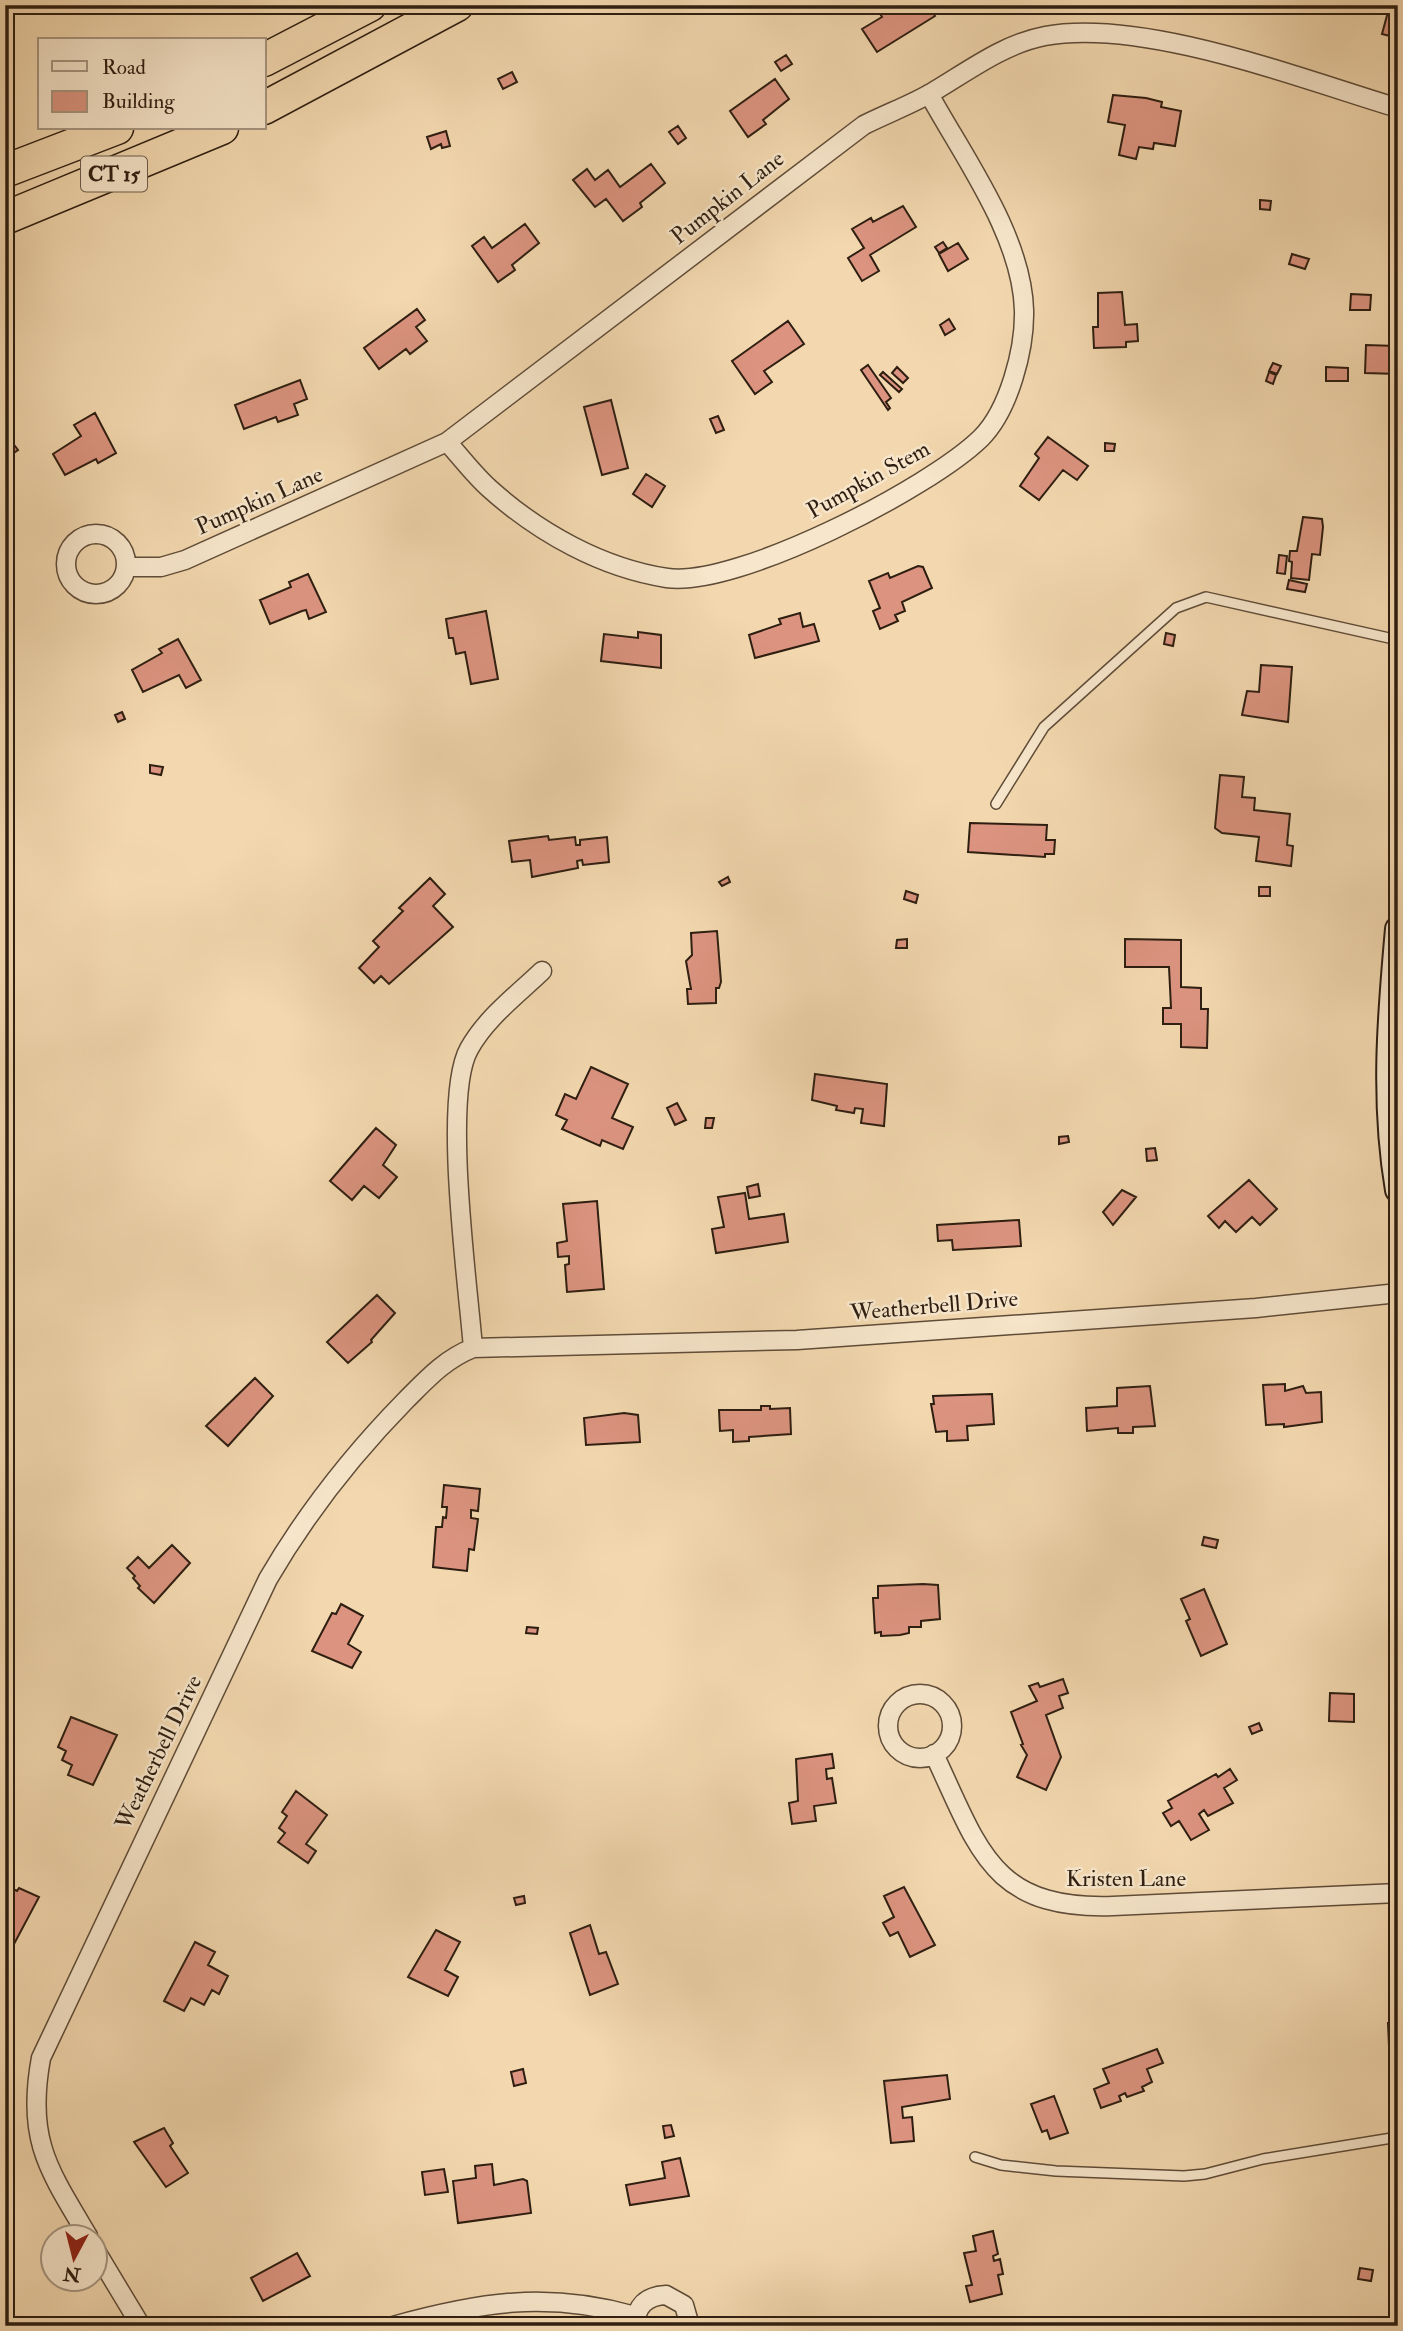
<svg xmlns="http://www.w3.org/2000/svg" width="1403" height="2331" font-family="'IM FELL Double Pica',serif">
<rect width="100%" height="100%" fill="#f3d8af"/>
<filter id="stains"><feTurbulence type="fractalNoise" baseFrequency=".00286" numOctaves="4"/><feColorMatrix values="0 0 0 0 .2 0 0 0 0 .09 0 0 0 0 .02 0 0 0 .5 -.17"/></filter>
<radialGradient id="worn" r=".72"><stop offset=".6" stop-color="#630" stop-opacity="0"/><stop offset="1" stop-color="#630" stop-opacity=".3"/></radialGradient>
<path fill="#dc9480" stroke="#2e1e11" stroke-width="2" d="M875,5H928L935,16L877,52L862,29L882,17Z
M1389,8L1398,10V38L1382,34Z
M786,55L792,64L781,71L775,62Z
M512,72L517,82L503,89L498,79Z
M775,79L789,99L763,120L766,124L748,137L730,111Z
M1113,95L1146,98L1162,102L1161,107L1181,111L1175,146L1154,143L1153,149L1139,147L1136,159L1119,155L1125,125L1108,122Z
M678,126L686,138L678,144L669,132Z
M446,131L450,146L442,148L441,144L431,149L427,137Z
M651,164L665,183L640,203L642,207L623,221L606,199L595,207L573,180L587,169L595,180L608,170L620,187Z
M1260,200L1271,201L1270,210L1260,209Z
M903,206L916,227L870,255L879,271L862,281L848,258L864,248L852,229L871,218L873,222Z
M525,224L539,243L512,265L515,270L498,282L472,246L484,237L492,248Z
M943,242L947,248L939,253L935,247Z
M958,243L968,259L948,271L939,254Z
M1292,254L1309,259L1305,269L1289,264Z
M1122,292L1125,325L1137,324L1138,341L1126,342V347L1094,348L1093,327H1098V293Z
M1351,294L1371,295L1370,310H1350Z
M417,309L425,320L416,327L427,341L410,354L406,349L379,369L364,348Z
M949,319L955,329L945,335L940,325Z
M788,321L804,344L764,371L772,382L755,394L732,361Z
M1398,338V374L1365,373L1366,345L1397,346Z
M1273,363L1281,366L1277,374L1269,371Z
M868,365L891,398L886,402L890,408L888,410L861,370Z
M897,367L908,378L903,383L892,373Z
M1326,367L1348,368V381H1326Z
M883,372L902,389L899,392L880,375Z
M1269,372L1276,375L1273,384L1266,381Z
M300,380L307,399L294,404L298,415L278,422L276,417L244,429L235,405Z
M611,400L628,468L602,475L584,407Z
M95,413L116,453L98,463L96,459L65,475L53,454L81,436L74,425Z
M718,416L724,430L716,433L710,419Z
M5,433L18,450L8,457L5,454Z
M1048,437L1088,466L1077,480L1063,470L1039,500L1020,486L1039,458L1035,454Z
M1105,443L1115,444L1114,451H1105Z
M646,474L665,486L652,507L633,494Z
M1303,517L1322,519L1323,527L1320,555L1312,554L1309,580L1291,578L1292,562L1289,561L1290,551H1297Z
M1279,555L1287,556L1285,574L1277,573Z
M918,566L923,567L932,588L902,602L905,611L895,615L898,621L880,629L873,611L880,608L869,581L888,573L890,578Z
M308,574L326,612L309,619L306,610L302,611L270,624L260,600L291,587L289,582Z
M1289,580L1307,584L1305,592L1287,589Z
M486,611L498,679L471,684L465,652L456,654L453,638H449L446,619Z
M800,613L803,627L814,624L819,641L755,658L749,635L781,624L779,619Z
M638,632L661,635V668L601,661L604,634L638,638Z
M1166,633L1175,635L1173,646L1164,644Z
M178,639L201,680L186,688L179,675L143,692L132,670L162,653L159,649Z
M1261,665L1292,667L1288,722L1242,715L1247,691L1259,692Z
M122,712L125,719L118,722L115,715Z
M150,765L163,767L161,775L150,773Z
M1220,775L1244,777L1242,797L1255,798L1254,810L1290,814L1287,845L1293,846L1291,866L1256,861L1259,837L1222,833L1215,828Z
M970,823L1047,825L1046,840H1055L1054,854H1045V857L968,852Z
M548,836L549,840L575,837L576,845H580V840L607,837L609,862L583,865L582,860L577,861L578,868L532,877L530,860L512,862L509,841Z
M728,877L730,882L722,886L719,882Z
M430,878L445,894L433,906L453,927L389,984L381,976L374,983L359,968L379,947L373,941L403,911L399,908Z
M1259,887H1270V896H1259Z
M906,891L918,895L916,903L904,899Z
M717,931L721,982L719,988H716V1003L688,1004L687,989H691L686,961L692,955L691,933Z
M907,939V948H896L897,940Z
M1125,939L1181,940V987L1201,988V1009H1208L1207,1048L1181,1047V1024H1163V1008H1171L1169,967H1125Z
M591,1067L628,1084L612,1118L633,1127L623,1149L602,1140L600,1146L562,1129L567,1120L556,1115L565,1094L576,1099Z
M815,1074L887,1084L884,1126L861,1123L863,1109L855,1108L854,1113L836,1110L837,1106L812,1100Z
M677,1103L686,1120L675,1125L667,1108Z
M706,1118H714L712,1128H705Z
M376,1128L396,1145L383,1165L397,1177L379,1198L364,1186L352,1200L330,1181Z
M1068,1136L1069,1142L1059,1144V1137Z
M1155,1148L1157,1160L1147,1161L1146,1149Z
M1249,1180L1277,1209L1260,1225L1252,1217L1236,1232L1225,1221L1219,1228L1208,1216Z
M758,1184L760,1196L749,1198L747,1187Z
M1122,1190L1136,1197L1113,1225L1103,1212Z
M745,1193L749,1219L784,1214L788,1242L716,1253L712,1229L724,1227L718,1197Z
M597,1201L604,1289L567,1292L565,1265L569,1264V1256L558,1257L557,1243L567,1241L563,1204Z
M1019,1220L1021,1246L953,1250L952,1240L938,1241L937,1225Z
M377,1295L395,1313L371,1340L372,1342L348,1363L327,1342Z
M255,1378L273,1396L228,1446L206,1426Z
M1285,1384V1391L1303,1386L1306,1393L1321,1392L1322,1422L1284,1427V1424L1266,1425L1263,1385Z
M1150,1386L1155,1426L1133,1427V1433H1118V1428L1087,1431L1086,1408L1117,1406V1388Z
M992,1394L994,1424L967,1426L968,1440L947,1441V1431L936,1432L931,1404H934L933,1396Z
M761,1406H770V1409L790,1408L791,1434L749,1437V1441L733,1442V1430L720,1431L719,1410H761Z
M624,1413L638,1415L640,1442L586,1445L584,1418Z
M444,1485L480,1489L478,1511L471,1510V1518L478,1519L474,1550L469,1549L467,1571L433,1567L436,1527H442L443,1517L446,1518L447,1507H442Z
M1204,1537L1218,1540L1216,1548L1202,1545Z
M172,1545L190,1563L154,1603L138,1588L140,1586L133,1578L135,1576L127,1568L138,1557L149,1568Z
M923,1584L938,1585L940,1619L921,1621V1627H909V1633L900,1635L881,1636V1632L875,1633L873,1598H878V1586Z
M1204,1589L1227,1644L1201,1656L1186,1621L1190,1619L1181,1599Z
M341,1604L363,1616L348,1644L361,1652L352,1668L312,1651L332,1613L336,1614Z
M527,1627L538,1628L537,1634L526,1633Z
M1063,1679L1068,1693L1059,1696L1063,1708L1046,1715L1061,1757L1046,1790L1017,1777L1027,1755L1021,1745L1023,1744L1011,1712L1037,1701L1029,1686L1038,1683L1040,1687Z
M1330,1693L1354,1694V1722L1329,1721Z
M71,1717L117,1735L93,1785L68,1775L72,1765L62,1760L66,1751L58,1747Z
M1259,1723L1262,1730L1252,1734L1249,1727Z
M832,1754L834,1768L826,1769L827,1779L832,1778L836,1803L814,1806L816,1821L792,1824L789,1803L798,1801L796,1759Z
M1230,1769L1237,1780L1224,1788L1233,1803L1208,1816L1204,1810L1199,1814L1209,1830L1191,1840L1179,1821L1171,1826L1163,1813L1172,1808L1168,1801L1216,1774L1218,1777Z
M296,1791L327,1815L306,1844L316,1851L308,1863L278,1842L285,1833L279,1828L287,1816L282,1812Z
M7,1886L17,1891L19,1888L39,1897L13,1946L5,1942Z
M904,1887L935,1945L910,1957L898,1932L890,1936L883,1923L894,1917L884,1896Z
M524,1896L525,1903L516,1905L514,1898Z
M590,1925L599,1954L606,1952L618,1984L590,1995L570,1933Z
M436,1930L460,1942L445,1970L458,1977L448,1996L408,1977Z
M195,1942L215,1952L208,1965L228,1976L219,1994L212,1990L204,2005L191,1998L184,2011L164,2001Z
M1396,1976H1398V2046H1389L1388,2023H1397Z
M1157,2049L1163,2063L1147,2069L1152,2082L1142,2087L1144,2091L1127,2097L1125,2093L1119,2096L1121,2101L1101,2108L1094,2089L1109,2083L1103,2069Z
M523,2069L526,2083L514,2086L511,2072Z
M947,2075L950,2099L902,2107L903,2118L912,2117L914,2141L891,2143L884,2081Z
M1054,2096L1068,2133L1050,2139L1047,2130L1042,2132L1031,2104Z
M671,2125L674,2136L665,2138L663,2126Z
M164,2128L173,2143L170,2146L188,2173L166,2187L134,2142Z
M680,2158L689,2196L630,2205L626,2185L665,2178L662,2162Z
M492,2164L494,2185L523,2179L527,2181L531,2213L458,2223L453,2181L476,2178L475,2166Z
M444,2169L448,2192L425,2195L422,2172Z
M993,2231L998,2254L993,2256L994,2261L1000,2259L1003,2274L998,2275L1002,2294L970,2302L966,2286L972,2285L964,2253L976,2251L973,2236Z
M297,2253L310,2276L263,2301L251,2278Z
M1360,2268L1373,2270L1371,2281L1358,2279Z"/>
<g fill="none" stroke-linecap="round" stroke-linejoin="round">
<g stroke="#5f4c38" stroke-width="12">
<path id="service" d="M996,804L1044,727L1176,608L1206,597L1398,640
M975,2157L1001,2165L1056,2171L1184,2176L1205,2174L1263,2159L1398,2137"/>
</g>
<g stroke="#5f4c38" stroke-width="21">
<path id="minor" d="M447,442C461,457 474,475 490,489C539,533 602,568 667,578C737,588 930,488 981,438C1009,410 1025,349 1024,310C1022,236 964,158 929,94
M66 564a30 30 0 1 1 60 0a30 30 0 1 1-60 0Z
M127,567H161L185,560L447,442L864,125C886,114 910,105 931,93C967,72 1003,44 1045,36C1144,18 1301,79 1398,108
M473,1348L797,1340L1256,1308L1398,1293
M888 1726a32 32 0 1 1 64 0a32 32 0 1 1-64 0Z
M934,1754C979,1849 991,1910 1113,1906L1398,1893
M88,2236C48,2169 26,2139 41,2058L268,1579C307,1512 352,1455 406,1400C427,1379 445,1359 473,1348C468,1285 442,1097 469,1049C486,1018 517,995 542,971
M94,2248L141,2326
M393,2326C480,2302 547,2291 635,2316
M635,2326C636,2306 646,2296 666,2295L684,2305L690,2326"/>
</g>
<g stroke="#2e1e11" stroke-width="28">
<path id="secondary" d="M1398,929C1390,1017 1383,1102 1398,1190"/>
</g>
<g stroke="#2e1e11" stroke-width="35">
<path id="motorway" d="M264,60L370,5
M264,108L457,5
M5,171L117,128
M5,218L222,128"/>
</g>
<use href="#service" stroke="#f7e6cb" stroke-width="9"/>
<use href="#minor" stroke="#f7e6cb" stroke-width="18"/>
<use href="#secondary" stroke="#f7e6cb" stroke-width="24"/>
<use href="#motorway" stroke="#f3d8af" stroke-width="32"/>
</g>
<g text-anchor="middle" stroke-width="5" stroke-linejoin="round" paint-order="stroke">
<rect fill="#f7e6cb" stroke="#6a5a49" stroke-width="2" x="81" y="156.5" width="66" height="35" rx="5"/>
<g font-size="21" font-weight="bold" fill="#2e1e11">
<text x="114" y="181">CT 15</text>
</g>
<g font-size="23" fill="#2e1e11" stroke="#f7e6cb">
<text transform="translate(727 197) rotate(-38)" y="8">Pumpkin Lane</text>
<text transform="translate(868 479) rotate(-29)" y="8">Pumpkin Stem</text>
<text transform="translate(259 500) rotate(-24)" y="8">Pumpkin Lane</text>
<text transform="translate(934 1305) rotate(-5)" y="8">Weatherbell Drive</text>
<text transform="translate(158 1752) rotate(-64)" y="8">Weatherbell Drive</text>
<text x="1126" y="1886">Kristen Lane</text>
</g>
</g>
<rect width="1403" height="2331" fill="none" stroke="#f3d8af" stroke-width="28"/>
<rect x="7" y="7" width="1389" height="2317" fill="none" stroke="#2e1e11" stroke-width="3.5"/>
<rect x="14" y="14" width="1375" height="2303" fill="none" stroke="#2e1e11" stroke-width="2"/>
<rect x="38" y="38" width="228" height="91" fill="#f7e6cb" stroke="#a79681" stroke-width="2"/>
<rect x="52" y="61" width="35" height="10" fill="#f7e6cb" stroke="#a79681" stroke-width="2"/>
<text x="102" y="74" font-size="21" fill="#2e1e11">Road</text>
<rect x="52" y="91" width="35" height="21" fill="#dc9480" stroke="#a79681" stroke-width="2"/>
<text x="102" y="108" font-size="21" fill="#2e1e11">Building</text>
<g transform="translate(74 2258) rotate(187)"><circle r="33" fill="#f7e6cb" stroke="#a79681" stroke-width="2"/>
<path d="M0-5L12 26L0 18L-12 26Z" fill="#8f2418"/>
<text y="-10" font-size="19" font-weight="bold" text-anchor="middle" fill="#2e1e11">N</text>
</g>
<rect width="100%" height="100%" filter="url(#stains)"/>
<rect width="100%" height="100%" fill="url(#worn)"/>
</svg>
